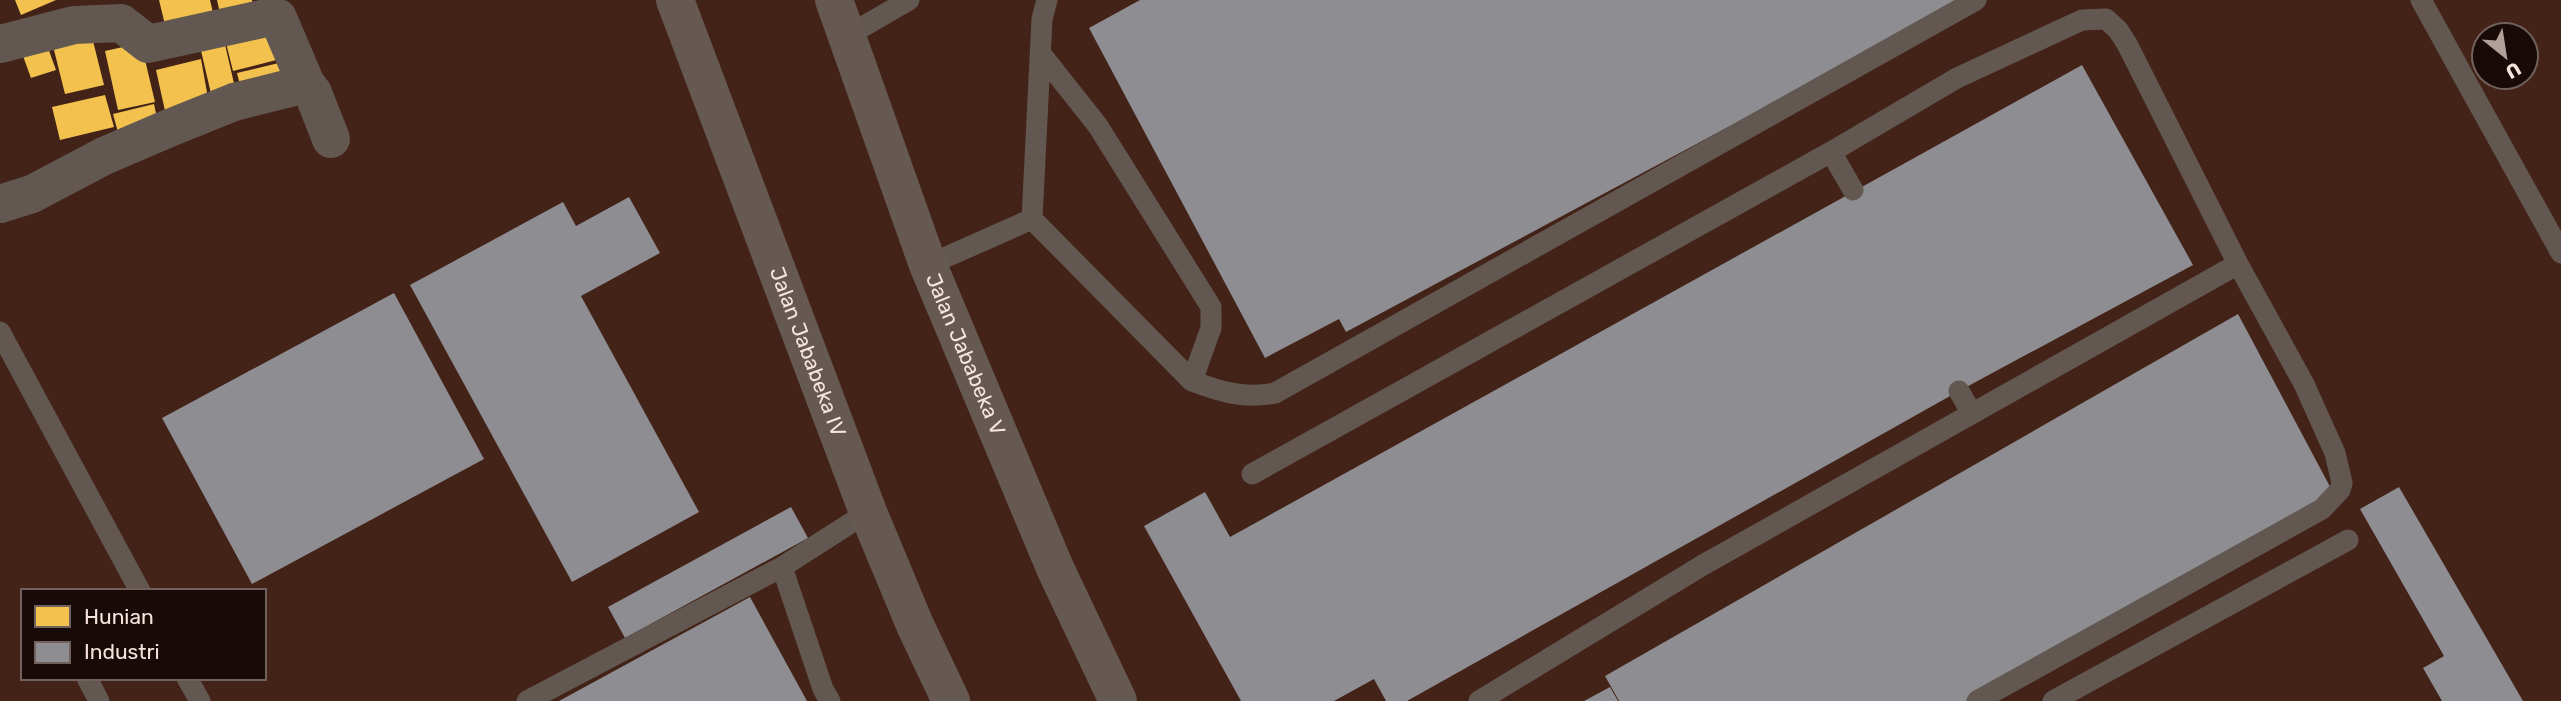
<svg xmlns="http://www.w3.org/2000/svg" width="2561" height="701" font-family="Rubik,sans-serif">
<rect width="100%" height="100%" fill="#31201b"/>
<path fill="#432218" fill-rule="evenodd" d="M0,0H2561V701H0ZM2484,35H2526V77H2484ZM23,591H264V678H23Z"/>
<path fill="#f2c14e" d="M15,0H56L21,15Z
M159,0H210L216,25L168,37Z
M217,0H252L256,18L223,26Z
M277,27L284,58L233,71L225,39Z
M91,33L104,85L65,94L52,42Z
M223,36L236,92L212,98L199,42Z
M44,37L56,70L31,78L19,45Z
M141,43L155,102L118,110L105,51Z
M201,59L210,109L167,120L156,70Z
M287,61L293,85L243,97L237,73Z
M105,95L114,127L60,140L52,107Z
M154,104L159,127L119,136L113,114Z"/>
<path fill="#8d8d92" d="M1140,0H1965L1346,332L1339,319L1265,358L1089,28Z
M2082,65L2193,265L1959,391L1407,701H1386L1374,679L1334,701H1241L1144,526L1205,492L1230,537Z
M629,197L660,253L581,296L699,512L572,582L410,285L563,202L576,226Z
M394,293L484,459L252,584L162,418Z
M2238,314L2335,496L1966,701H1619L1605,676Z
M2399,487L2439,556L2523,701H2442L2423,668L2444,656L2360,509Z
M791,507L808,538L625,638L608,607Z
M750,597L807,701H559Z
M1610,687L1618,701H1584Z"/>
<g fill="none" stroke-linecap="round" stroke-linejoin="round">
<path stroke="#625851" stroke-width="21" d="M2421,0L2561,253
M847,36L909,0
M1041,54L1098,126L1211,307V328L1192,381
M1831,152L1853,190
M1032,219L1192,381C1221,392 1244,399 1275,393L1976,0
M928,265L1032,219L1042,19L1047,0
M0,332L140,591
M1959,391L1971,412
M1252,474L1831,152L1957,78L2082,20L2106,19L2118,30L2127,44L2238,264L2304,384L2335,453L2342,483L2340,490L2322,509L1977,701
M87,678L99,701
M187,678L200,701
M527,701L782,567
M830,701L823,689L782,567L868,512
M1479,701L1703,565L2238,264
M2053,701L2348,540"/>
<path stroke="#625851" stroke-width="38" d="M0,44L74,25L121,23L148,44L271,17L278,18L306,84L313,93L331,139
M0,204L32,194L104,156L167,129L234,102L306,84"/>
<g stroke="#665951" stroke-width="38">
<path id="s1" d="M675,0L868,512L915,625L951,701"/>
<path id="s2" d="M834,0L928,265L1055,568L1118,701"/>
</g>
</g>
<g text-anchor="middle" stroke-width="7" stroke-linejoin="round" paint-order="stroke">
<g font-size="21" fill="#f8e4de" stroke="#170a07">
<text dy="7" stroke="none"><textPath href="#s1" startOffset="376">Jalan Jababeka IV</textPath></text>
<text dy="7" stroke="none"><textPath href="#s2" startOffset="378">Jalan Jababeka V</textPath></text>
</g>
</g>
<rect x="21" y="589" width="245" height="91" fill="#170a07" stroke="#71615d" stroke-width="2"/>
<rect x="35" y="606" width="35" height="21" fill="#f2c14e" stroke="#71615d" stroke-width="2"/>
<text x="84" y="624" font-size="21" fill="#f8e4de">Hunian</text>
<rect x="35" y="642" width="35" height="21" fill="#8d8d92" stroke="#71615d" stroke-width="2"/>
<text x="84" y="659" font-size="21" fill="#f8e4de">Industri</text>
<g transform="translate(2505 56) rotate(150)"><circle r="33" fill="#170a07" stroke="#71615d" stroke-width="2"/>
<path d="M0-5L12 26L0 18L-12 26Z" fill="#b29f9a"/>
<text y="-10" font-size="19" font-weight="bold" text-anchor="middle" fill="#f8e4de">U</text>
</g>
</svg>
